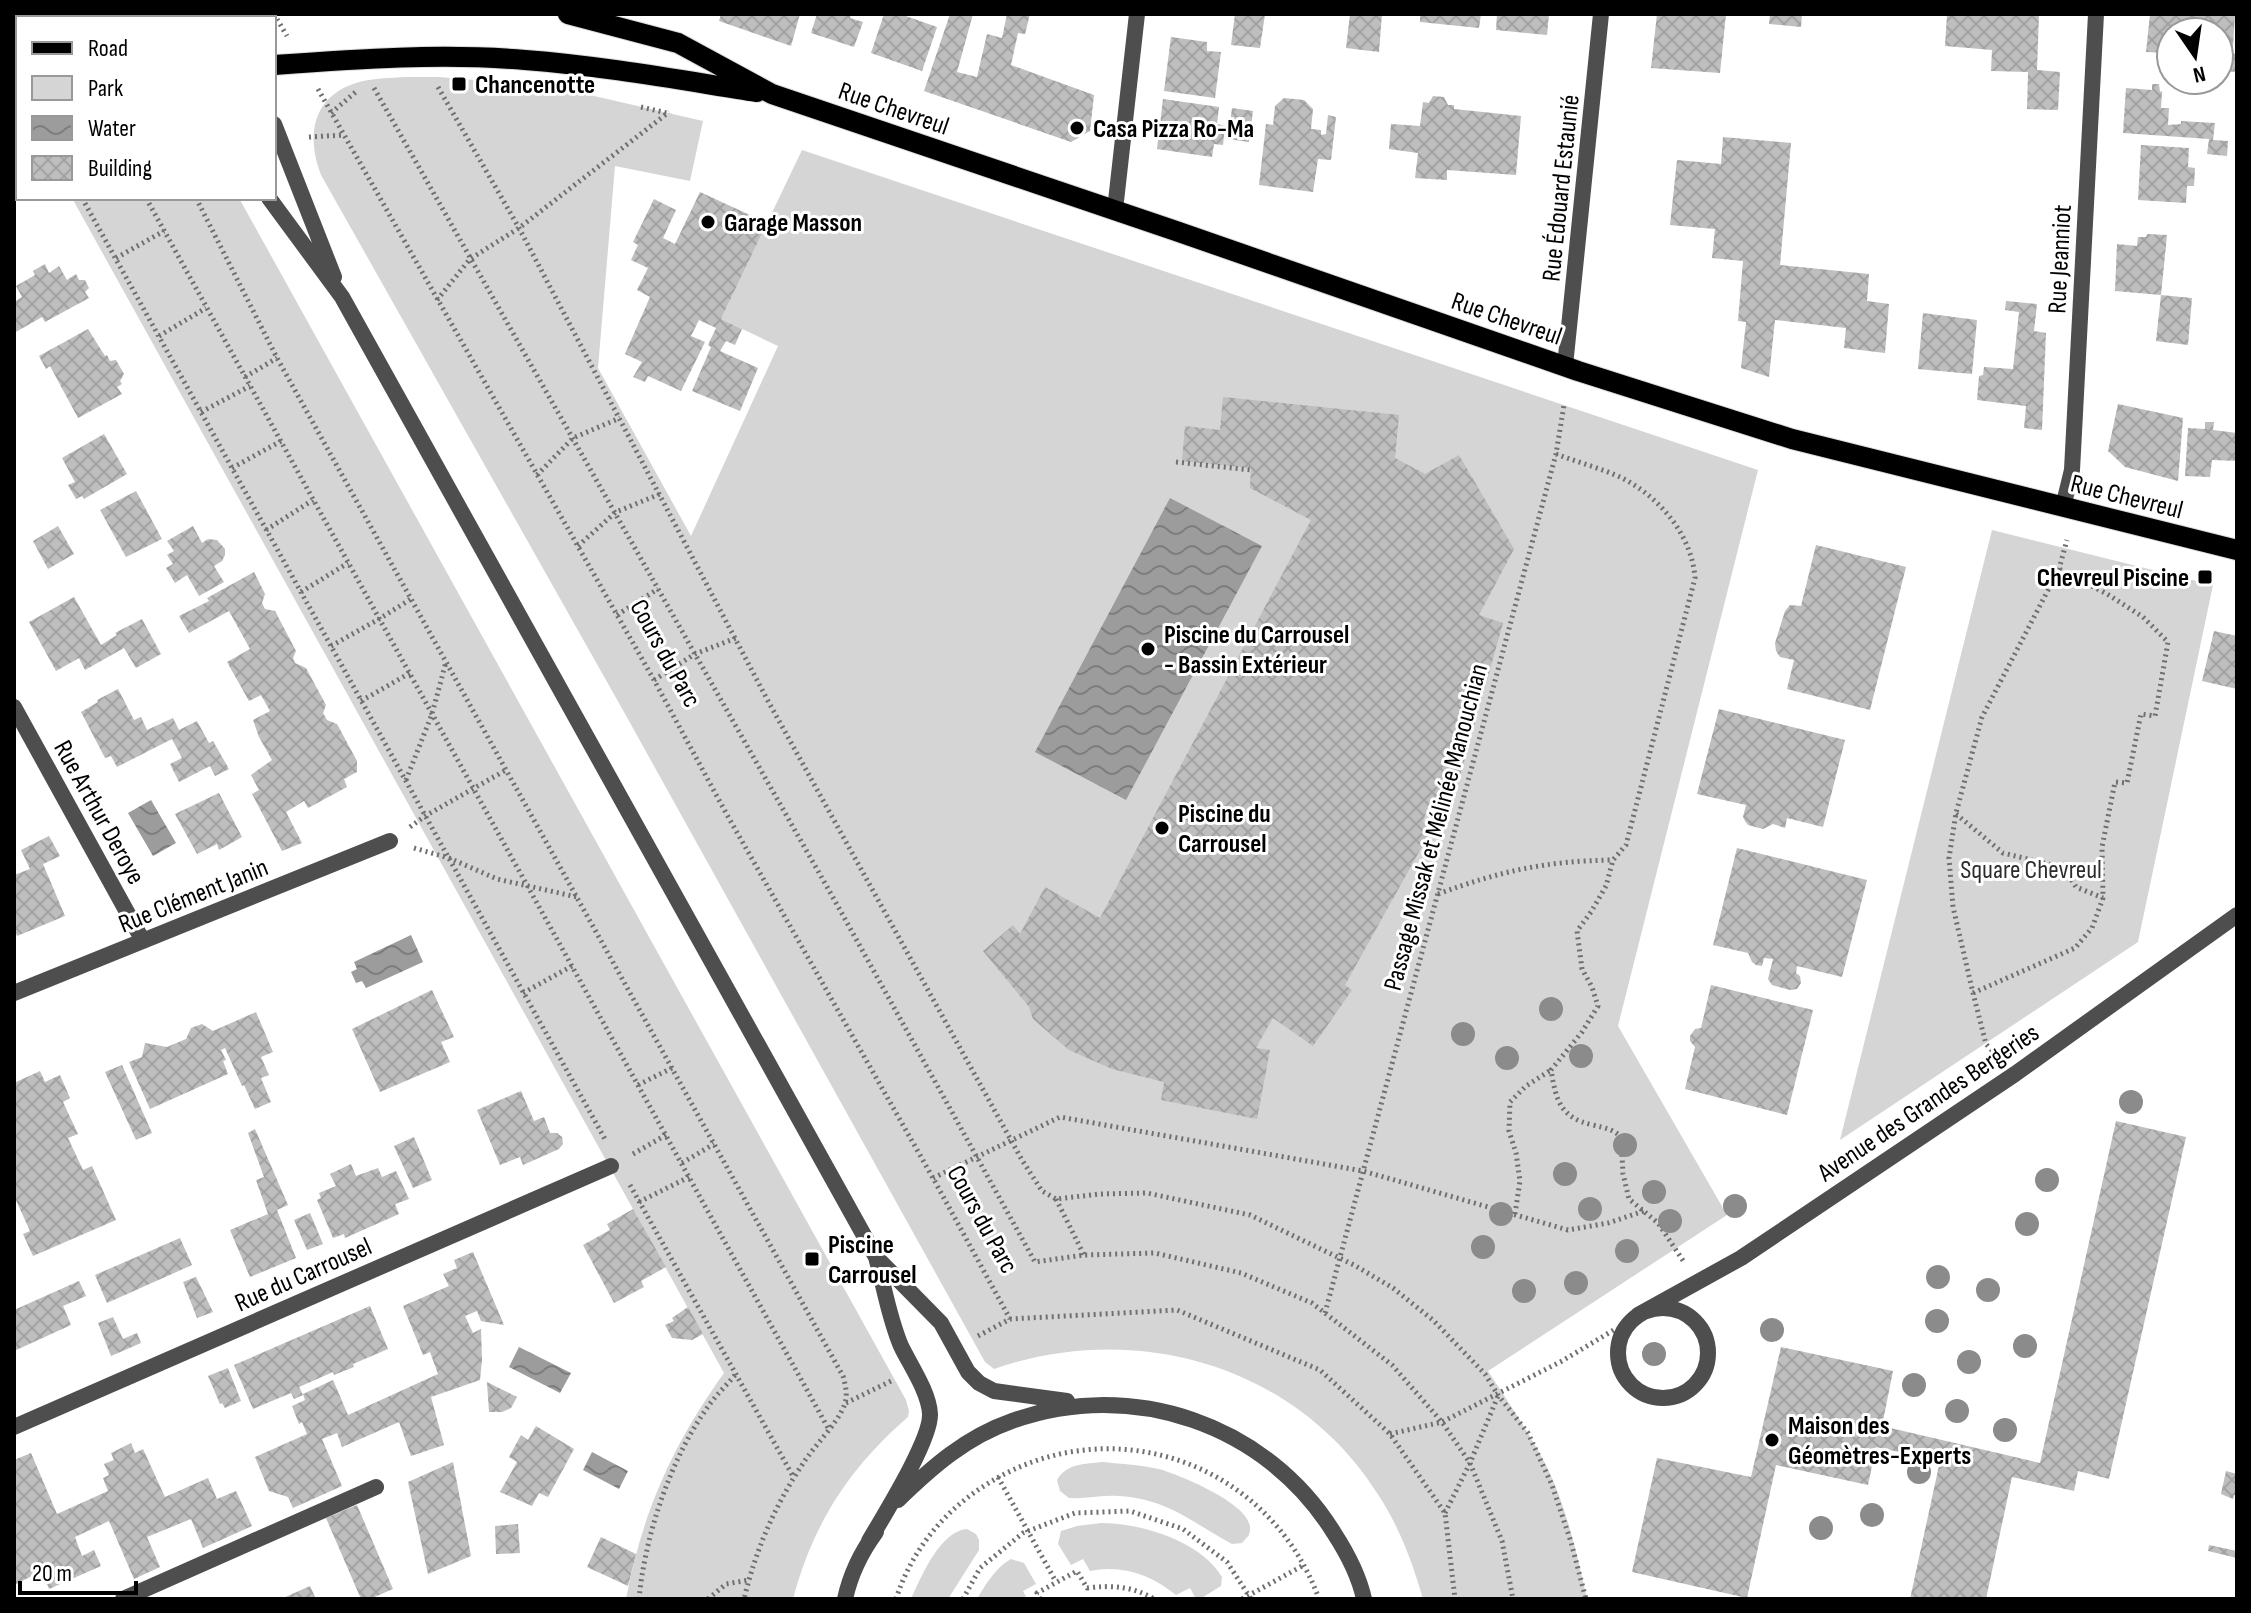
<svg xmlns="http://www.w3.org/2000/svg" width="2251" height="1613" font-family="'Sofia Sans Condensed',sans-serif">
<defs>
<pattern id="water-waves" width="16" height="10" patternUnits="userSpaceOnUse" patternTransform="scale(2)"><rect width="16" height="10" fill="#9c9c9c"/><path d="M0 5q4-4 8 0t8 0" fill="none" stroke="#7d7d7d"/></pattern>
<pattern id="building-cross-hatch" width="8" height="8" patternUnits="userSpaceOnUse" patternTransform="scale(2)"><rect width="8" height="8" fill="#bebebe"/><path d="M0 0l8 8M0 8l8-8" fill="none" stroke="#a2a2a2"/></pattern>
</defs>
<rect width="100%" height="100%" fill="#fff"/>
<path fill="#d5d5d5" d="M406,77H439L555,87L703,121L690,181L615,166L598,368L691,536L778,346L721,319L802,150L1758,470L1618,1026L1727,1215L1488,1371C1509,1403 1530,1434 1547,1467C1567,1509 1577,1554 1587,1599H1423C1412,1561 1399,1526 1377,1493C1295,1364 1134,1320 994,1369L985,1362L624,712L321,175C306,136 312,97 356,83C372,78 390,78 406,77Z
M72,198H239L906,1400L909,1411L908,1417C849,1468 813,1524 793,1599H626C642,1513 673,1444 724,1373Z
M1992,530L2213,585L2138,942L1840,1140Z
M1103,1462C1122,1464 1141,1465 1159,1469C1180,1475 1242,1501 1249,1523C1251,1528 1250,1530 1249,1535L1242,1543L1232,1544C1193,1523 1168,1499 1119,1496C1102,1495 1085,1499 1069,1498L1060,1491L1057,1480C1067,1463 1085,1464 1103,1462Z
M1101,1523C1141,1523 1201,1541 1222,1577L1221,1586L1200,1599H1196L1190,1588L1176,1595C1152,1575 1121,1564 1090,1571L1083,1559L1071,1565L1058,1544L1061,1531L1077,1526Z
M967,1529L976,1534L979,1540V1550L948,1599H911C921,1577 940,1531 967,1529Z
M1011,1559L1024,1563L1036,1584L1023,1591L1027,1599H977C986,1584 996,1567 1011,1559Z"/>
<path fill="url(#water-waves)" d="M1170,498L1262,546L1126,800L1035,752Z
M151,800L176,843L153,856L128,813Z
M411,935L423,962L366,988L362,981L356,983L351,972L357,969L354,962Z
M519,1347L571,1373L560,1393L509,1367Z
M592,1452L628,1471L619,1489L583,1470Z"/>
<path fill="url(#building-cross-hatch)" d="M721,14H800L791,46L719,21Z
M817,14H851L850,18L863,22L854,47L811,33Z
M884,14H900L937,27L922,71L871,53Z
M950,14H973L957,72L977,77L987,34L1002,38L1007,14H1030L1025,34L1018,33L1011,65L1094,95L1090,131L1071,142L924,91Z
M1235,14H1265L1260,48L1231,45Z
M1350,14H1382L1379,52L1346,48Z
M1420,14H1481L1479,28L1420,22Z
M1497,14H1549L1547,35L1496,30Z
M1657,14H1726L1720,73L1651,68Z
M1770,14H1802L1801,27L1769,24Z
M1947,14L1985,16V14H2039L2037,70L2060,72L2058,110L2027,109L2028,72L1991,71L1992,50L1945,46Z
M2150,14H2235L2233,47H2219V32H2171L2170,53L2146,52Z
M1171,37L1207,42V51L1221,52L1215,98L1164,91Z
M2224,53L2237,54V72L2222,71Z
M2152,84H2159L2160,92L2162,91L2161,108H2169L2168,125L2181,124V121L2215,123L2213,140L2228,141L2227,156L2207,154L2209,139L2123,133L2126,88L2152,90Z
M1433,96L1444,97L1448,105H1454V109L1521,116L1516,175L1447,170V180L1415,178L1418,153L1389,149L1391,124L1420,126L1423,102L1429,103Z
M1284,98L1304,100L1313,109L1311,129L1321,130V135L1326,134L1328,115L1336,117L1331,160L1318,159L1313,192L1259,185L1266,124L1273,125L1275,106Z
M1163,99L1219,107L1217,124L1225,126L1223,145L1214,144L1212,157L1157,149Z
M1232,108L1253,111L1249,142L1228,139Z
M1723,137L1791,143L1780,265L1869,274L1867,301L1889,304L1885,353L1844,348L1846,328L1775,320L1769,377L1741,368L1746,322L1738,321L1743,261L1712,258L1715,229L1670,225L1677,160L1721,164Z
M2141,145L2189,148L2188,167L2195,168L2194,186H2187L2186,203L2138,200Z
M700,192L767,223L721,319L742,329L735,345L726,341L720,351L758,368L740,411L692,391L711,347L708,345L716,328L699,320L691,336L705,342L681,391L648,376L645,382L633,377L642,362L625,354L650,297L637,290L648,268L631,260L638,245L633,242L654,199L676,210L663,238L675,244Z
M2147,234L2167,235L2161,295L2115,291L2117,244L2137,246L2138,237H2146Z
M45,264L49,273L59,266L67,280L76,274L79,280H85L89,288L85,292L89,298L45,322L42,317L14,333V302L22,297L16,286L35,275L33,271Z
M2161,295L2192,298L2188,345L2156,341Z
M2006,301L2037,304L2034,331L2046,333L2042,430L2024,428L2026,406L1977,400L1979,376L1983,375L1984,367L2013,369L2019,312L2005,310Z
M1923,313L1977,320L1972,374L1918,369Z
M88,329L105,356L107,355L110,361L116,360L124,374L120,381L122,384L117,387L122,394L78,418L50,366L46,369L39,356Z
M1223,397L1399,415L1395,458L1425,474L1459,455L1514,549L1479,615L1503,623L1450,812L1428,806L1423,822L1434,825L1345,985L1352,990L1313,1046L1273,1018L1256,1048L1270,1050L1257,1119L1161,1100L1164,1082L1112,1069L1069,1050L1033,1019L1029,1007L983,951L1013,925L1020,934L1045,887L1100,918L1311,520L1250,488L1251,468L1182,461L1185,426L1220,430Z
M2118,404L2183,418L2178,481L2125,467L2108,451Z
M2205,422H2214L2213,430L2237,433V461L2212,460L2210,477L2185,476L2188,428L2205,429Z
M104,434L127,474L84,499L82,496L76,499L68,485L75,482L62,458Z
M136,491L162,539L126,557L100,510Z
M58,526L74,554L48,569L33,541Z
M193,526L202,543L208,539L217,540L225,549V555L222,561L214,566L224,582L199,596L187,575L175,583L166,568L173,564L167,555L174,551L167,541Z
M1816,545L1906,567L1870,710L1787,689L1794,660L1780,657L1776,651L1775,643L1785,611L1790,605L1801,606Z
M254,572L265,594L262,603L265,609L275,611L296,651L293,658L295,663L306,668L326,705L323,713L327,720L337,724L357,761V772L344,779L347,787L308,808L304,801L286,812L302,843L282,851L252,794L259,790L251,775L272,760L259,737L253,720L270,711L261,695L249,701L227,662L250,649L229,611L189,633L179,616L209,601L207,598Z
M74,597L101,645L117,635L115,633L142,619L161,654L136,668L124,648L85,670L79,658L56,671L29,622Z
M2214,631L2237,636V689L2202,681Z
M118,689L134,720L141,717L147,730L173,718L179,730L197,721L209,743L213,741L229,769L215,776L210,766L179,782L170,764L182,758L172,739L117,767L111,756L105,758L81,712L98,702L97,700Z
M1719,709L1845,740L1823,827L1787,818L1785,828L1773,824L1763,829L1748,825L1745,821L1743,817L1746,805L1697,794Z
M219,793L242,837L219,850L217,844L197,854L175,814Z
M49,836L60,856L43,864L65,916L17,936L14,928V875L30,869L21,850Z
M1737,848L1867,880L1842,977L1797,966L1796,973L1800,976L1801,983L1797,989L1790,990L1772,985L1768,979L1773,959L1764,958L1762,966L1756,965L1752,962L1748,953L1713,945Z
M1711,985L1813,1010L1787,1115L1685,1089L1695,1047L1690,1041V1036L1695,1029L1701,1028Z
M432,990L454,1037L441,1042L450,1062L380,1092L352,1029Z
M256,1012L273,1052L261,1057L269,1075L261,1078L271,1102L255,1109L244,1085L242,1086L225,1048L221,1050L226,1060L223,1061L228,1074L150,1109L129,1062L142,1057L145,1043L167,1047L186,1039L191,1028L202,1024L213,1031Z
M122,1065L152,1133L136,1140L105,1072Z
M40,1071L45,1082L60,1075L70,1098L63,1102L78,1134L68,1138L83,1170L92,1166L116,1220L33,1256L23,1234L30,1231L14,1196V1083Z
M521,1091L534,1121L544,1117L550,1133H557L562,1137L563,1144L559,1149L523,1165L520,1157L500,1165L477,1110Z
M2116,1121L2186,1137L2109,1479L2078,1471L2074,1491L2012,1477L1986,1599H1910L1940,1461L1876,1447L1868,1485L1776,1465L1747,1598L1632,1572L1657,1458L1751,1477L1781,1347L1893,1371L1882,1426L2040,1463Z
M255,1129L288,1205L277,1210L296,1258L250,1277L230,1230L268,1214L256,1180L264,1177L248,1133Z
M414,1137L432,1180L413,1188L394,1146Z
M351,1164L356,1176L378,1168L382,1177L396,1171L409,1199L395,1204L399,1214L345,1238L344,1234L333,1238L317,1200L321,1198L319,1193L336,1186L330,1174Z
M633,1209L666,1267L641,1281L644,1287L614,1303L583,1245L610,1230L607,1224Z
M310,1213L323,1244L307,1250L294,1220Z
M180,1238L192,1265L107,1303L95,1275Z
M473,1252L504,1325L481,1321L477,1311L465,1316L473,1333L481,1329L482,1360L480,1380L431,1397L444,1445L411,1456L399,1422L342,1447L337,1433L322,1439L342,1486L293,1508L288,1497L269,1491L255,1457L307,1434L302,1422L299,1424L292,1406L305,1400L303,1394L333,1380L348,1415L438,1374L430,1352L423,1355L403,1306L449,1286L443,1274L457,1268L454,1260Z
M196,1277L213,1312L197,1318L183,1282Z
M79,1281L86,1296L63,1306L71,1325L14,1351V1310Z
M370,1306L388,1349L353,1364L354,1367L334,1375L333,1372L299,1387L303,1395L294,1399L291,1393L253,1409L234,1365Z
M688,1307L703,1334L692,1340L672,1338L665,1325L674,1321L672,1318Z
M113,1317L123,1339L137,1333L141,1343L111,1356L98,1323Z
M228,1368L241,1401L225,1408L222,1403L220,1404L208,1376Z
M487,1382L517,1397L511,1408L502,1412H489Z
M536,1426L574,1449L548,1497L539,1493L532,1506L500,1492L517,1462L509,1457L521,1435L528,1440Z
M131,1443L135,1453L143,1449L165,1497L208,1478L217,1499L236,1491L252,1526L203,1548L191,1519L147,1537L160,1567L134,1579L109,1521L75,1537L82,1556L94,1550L101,1566L49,1589L46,1581L40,1584L36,1574L14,1585V1460L31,1453L57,1514L108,1491L103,1478L109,1475L104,1464L114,1460L111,1453Z
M453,1462L471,1556L428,1574L408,1482Z
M2226,1471L2237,1474V1496L2234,1495L2233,1499L2221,1494Z
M357,1505L393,1589L370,1599H361L326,1518Z
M518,1524L520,1553L496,1554L495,1526Z
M601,1537L636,1554L628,1586L587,1567Z
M2209,1545L2237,1551V1558L2208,1551Z
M310,1586L316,1599H281Z"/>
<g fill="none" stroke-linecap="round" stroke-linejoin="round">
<g stroke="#dbdbdb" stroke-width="22">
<path id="primary" d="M568,14L678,43L772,94L1176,231L1578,371L1792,439L2237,550
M73,18L142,14
M14,21H18
M274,65C357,59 442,53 525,60C603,66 680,80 757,92
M14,84H18"/>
</g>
<path stroke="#707070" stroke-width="5" stroke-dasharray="2 4" stroke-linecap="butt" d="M274,14L287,36
M438,87L519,228L768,701L1022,1160L1042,1191L1056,1199L1100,1194L1147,1193L1250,1215L1354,1265L1393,1288L1434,1321L1485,1374L1498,1395L1528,1433L1552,1485L1571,1542L1586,1599
M374,88L835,901L1035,1262L1084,1255L1155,1253L1241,1273L1312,1303L1392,1365L1442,1422L1470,1463L1502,1541L1513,1599
M318,89L654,680L726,813L933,1178L1010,1319
M641,107L667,113
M331,113L358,90
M309,137L344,135
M82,198L606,1141
M146,198L828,1428
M196,198L277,358L843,1376C846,1387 848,1396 844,1406C837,1424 815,1445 804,1462C775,1505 756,1549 744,1599
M116,258L164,231
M437,300L470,259L519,228L669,112
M159,336L206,308
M245,377L277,358
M201,412L250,386
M1556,454C1577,462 1600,468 1620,477C1659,496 1692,535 1695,578L1626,845L1613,860L1606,886L1591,912L1577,931L1582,969L1592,987L1598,1006L1582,1032L1551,1070C1556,1100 1560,1118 1593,1125C1605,1128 1613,1129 1621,1137L1623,1174L1629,1199L1658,1223L1684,1262
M1176,462L1251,470
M232,468L281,441
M537,475L573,438L620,418
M266,530L313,500
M578,546L616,512L660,494
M301,592L348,563
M617,615L658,589
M331,646L379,619L411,599
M654,680L695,654L736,638
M361,701L410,673
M406,780L432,714L446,662
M1956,814L2003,853L2064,868L2076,887L2103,898
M410,827L425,816L506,770
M414,848L449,858L497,879L577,897
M1438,894C1501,871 1545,861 1613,860
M523,993L572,966
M1973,993L2075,948L2092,928L2103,898L2102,847L2115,782L2127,783L2141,714L2155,716L2168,642L2143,617L2107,594L2059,569
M1996,1055L1986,1044L1973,993L1953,907L1949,858L1956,813L1982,717L2059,569L2067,540
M638,1085L672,1068
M633,1154L666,1135
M682,1163L714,1144
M933,1178L1060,1117L1363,1171L1568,1230L1608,1223L1644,1211
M630,1185L794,1478
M1056,1199L1084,1255
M639,1202L689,1177
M1515,1214L1520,1181L1516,1153L1509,1131L1510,1102L1526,1086L1551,1070
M1325,1313L1556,454L1564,405
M978,1336L1010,1319L1177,1310L1320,1370L1390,1434L1445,1513L1455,1599
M846,1403L891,1381
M1390,1434L1442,1422L1562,1361L1617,1328
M998,1477L1056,1582
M1445,1513L1470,1463L1498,1396
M639,1599C645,1536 670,1460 707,1408C715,1396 726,1386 735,1375
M708,1599L726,1584L749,1580
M896,1599C911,1552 942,1513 984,1486C1107,1406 1269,1460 1319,1599
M963,1599L980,1568L1023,1533L1075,1513L1130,1511L1183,1529L1227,1562L1251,1599
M1040,1599L1037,1593L1077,1571L1087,1588C1112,1585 1132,1586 1154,1599
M1242,1599L1304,1565"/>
<path stroke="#4e4e4e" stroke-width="16" d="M157,14L160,18
M211,14L213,18
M274,124L334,277
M269,198L342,297L876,1257C884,1286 889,1318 901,1346C910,1365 929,1392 930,1414C931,1440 884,1515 869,1541
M1115,210L1137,14
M1565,366L1601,14
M2063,507L2072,470L2096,14
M14,707L143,941
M14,993L390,841
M877,1258L941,1323L968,1372L979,1383L994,1391L1067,1401
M1618 1353a45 45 0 1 1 90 0a45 45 0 1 1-90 0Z
M1638,1315L1741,1258L2015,1074L2237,915
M14,1427L611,1166
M898,1500C932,1467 966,1437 1012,1421C1132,1378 1267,1424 1334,1533C1347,1553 1359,1576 1364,1599
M123,1599L376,1487
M845,1599C850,1576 862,1551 876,1532"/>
<use href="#primary" stroke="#000" stroke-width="20"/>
</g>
<g fill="#8b8b8b">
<circle cx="1551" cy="1009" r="12"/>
<circle cx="1463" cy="1034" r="12"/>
<circle cx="1581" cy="1056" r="12"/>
<circle cx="1507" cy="1058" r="12"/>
<circle cx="2131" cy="1102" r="12"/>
<circle cx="1625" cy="1145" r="12"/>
<circle cx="1565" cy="1174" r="12"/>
<circle cx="2047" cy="1180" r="12"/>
<circle cx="1654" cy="1192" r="12"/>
<circle cx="1735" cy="1206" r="12"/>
<circle cx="1590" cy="1209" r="12"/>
<circle cx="1501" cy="1214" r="12"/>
<circle cx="1670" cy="1221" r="12"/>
<circle cx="2027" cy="1224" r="12"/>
<circle cx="1483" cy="1247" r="12"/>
<circle cx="1627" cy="1251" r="12"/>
<circle cx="1938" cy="1277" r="12"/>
<circle cx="1576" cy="1283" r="12"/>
<circle cx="1988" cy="1290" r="12"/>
<circle cx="1524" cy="1291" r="12"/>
<circle cx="1937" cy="1321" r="12"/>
<circle cx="1772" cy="1330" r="12"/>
<circle cx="2025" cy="1346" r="12"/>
<circle cx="1654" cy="1354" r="12"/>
<circle cx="1969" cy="1362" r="12"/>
<circle cx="1914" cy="1385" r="12"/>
<circle cx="1957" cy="1411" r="12"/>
<circle cx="2005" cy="1430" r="12"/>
<circle cx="1919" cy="1472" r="12"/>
<circle cx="1872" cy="1515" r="12"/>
<circle cx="1821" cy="1528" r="12"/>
</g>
<g fill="#000" stroke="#fff" stroke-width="3">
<rect x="451" y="76" width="16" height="16" rx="4"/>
<circle cx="1077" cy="128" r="8"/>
<circle cx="708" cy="222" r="8"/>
<rect x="2197" y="569" width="16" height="16" rx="4"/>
<circle cx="1148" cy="649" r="8"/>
<circle cx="1162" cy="828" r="8"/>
<rect x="804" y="1251" width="16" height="16" rx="4"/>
<circle cx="1772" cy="1440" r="8"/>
</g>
<g text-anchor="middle" stroke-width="6" stroke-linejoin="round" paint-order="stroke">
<g font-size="26" font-weight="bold" fill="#000" stroke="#fff" text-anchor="start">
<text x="475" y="93">Chancenotte</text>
<text x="1093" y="137">Casa Pizza Ro-Ma</text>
<text x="724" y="231">Garage Masson</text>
<text x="2189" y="586" text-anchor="end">Chevreul Piscine</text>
<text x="1164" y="643">Piscine du Carrousel<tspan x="1164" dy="30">- Bassin Extérieur</tspan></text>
<text x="1178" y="822">Piscine du<tspan x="1178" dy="30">Carrousel</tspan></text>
<text x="828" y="1253">Piscine<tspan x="828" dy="30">Carrousel</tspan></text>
<text x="1788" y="1434">Maison des<tspan x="1788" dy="30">Géomètres-Experts</tspan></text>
</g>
<g font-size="26" fill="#000" stroke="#fff">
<text transform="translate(894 108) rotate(19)" y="9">Rue Chevreul</text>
<text transform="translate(1560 188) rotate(-84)" y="9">Rue Édouard Estaunié</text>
<text transform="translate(2059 259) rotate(-87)" y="9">Rue Jeanniot</text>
<text transform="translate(1507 318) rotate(19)" y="9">Rue Chevreul</text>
<text transform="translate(2127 496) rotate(14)" y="9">Rue Chevreul</text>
<text transform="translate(666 653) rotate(61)" y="9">Cours du Parc</text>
<text transform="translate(100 812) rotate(61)" y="9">Rue Arthur Deroye</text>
<text transform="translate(1435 827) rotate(-75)" y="9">Passage Missak et Mélinée Manouchian</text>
<text transform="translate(193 895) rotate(-22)" y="9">Rue Clément Janin</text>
<text transform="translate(1928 1102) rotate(-34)" y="9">Avenue des Grandes Bergeries</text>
<text transform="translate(983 1219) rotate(61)" y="9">Cours du Parc</text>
<text transform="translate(303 1274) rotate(-24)" y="9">Rue du Carrousel</text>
</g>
<g font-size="26" fill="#2c2c2c" stroke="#fff">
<text x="2031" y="878">Square Chevreul</text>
</g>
</g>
<rect width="2251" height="1613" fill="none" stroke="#000000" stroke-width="32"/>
<rect x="16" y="16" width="260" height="184" fill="#ffffff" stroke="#999999" stroke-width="2"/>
<rect x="32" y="42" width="40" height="12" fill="#000000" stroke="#999999" stroke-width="2"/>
<text x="88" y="56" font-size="24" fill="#000000">Road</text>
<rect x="32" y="76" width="40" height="24" fill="#d5d5d5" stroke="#999999" stroke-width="2"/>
<text x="88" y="96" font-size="24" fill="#000000">Park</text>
<rect x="32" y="116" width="40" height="24" fill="url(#water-waves)" stroke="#999999" stroke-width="2"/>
<text x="88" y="136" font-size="24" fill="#000000">Water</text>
<rect x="32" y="156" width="40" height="24" fill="url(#building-cross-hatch)" stroke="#999999" stroke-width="2"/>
<text x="88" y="176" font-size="24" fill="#000000">Building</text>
<g transform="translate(2195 56) rotate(167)"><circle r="38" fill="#ffffff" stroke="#999999" stroke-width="2"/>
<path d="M0-6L14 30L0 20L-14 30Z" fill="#000000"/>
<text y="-12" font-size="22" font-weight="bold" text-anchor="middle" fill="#000000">N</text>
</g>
<path d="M20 1581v12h116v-12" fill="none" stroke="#000000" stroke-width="4"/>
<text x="32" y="1581" font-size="24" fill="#000000" stroke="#ffffff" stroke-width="6" paint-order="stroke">20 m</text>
</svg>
